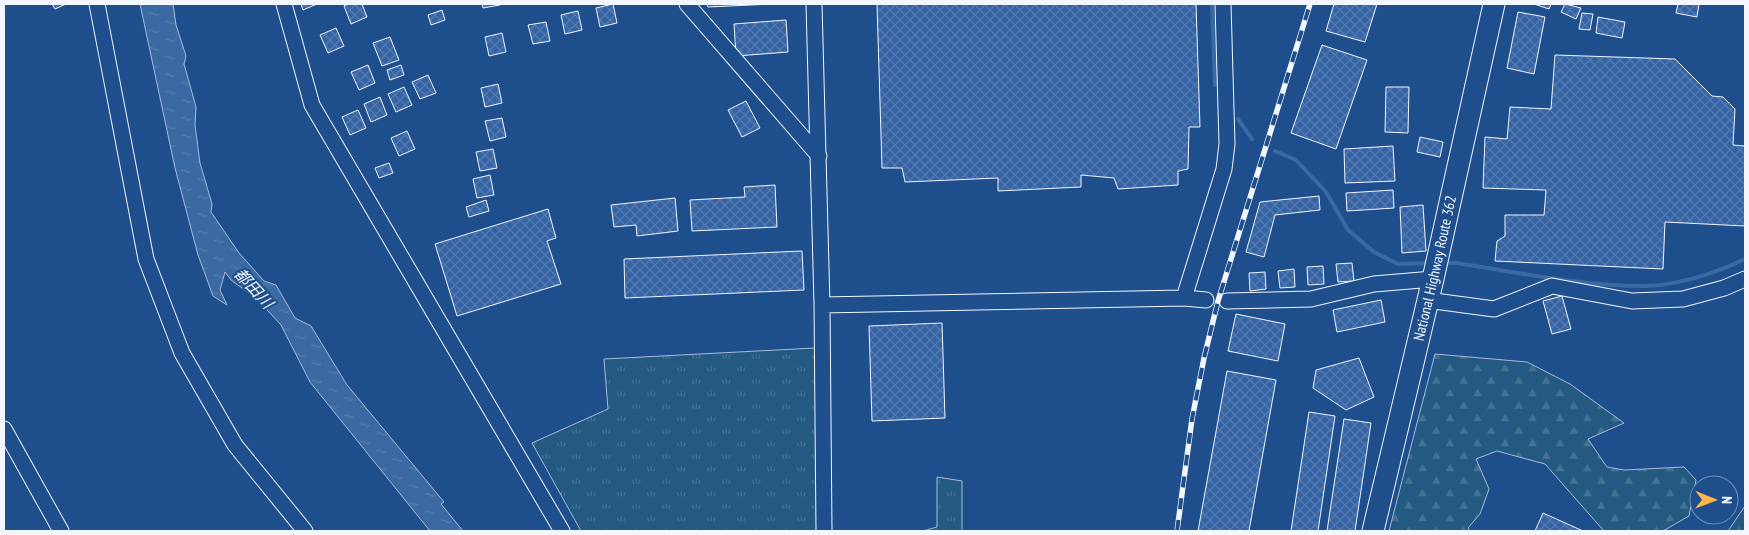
<svg xmlns="http://www.w3.org/2000/svg" width="1749" height="535" font-family="'PT Sans Narrow','Noto Sans JP',sans-serif">
<defs>
<pattern id="grass-tufts" width="24" height="20" patternUnits="userSpaceOnUse" patternTransform="scale(1.25)"><rect width="24" height="20" fill="#245a82"/><path d="M3 7l-1-3M5 7V3M7 7l1-3M15 17l-1-3M17 17v-4M19 17l1-3" fill="none" stroke="#447295"/></pattern>
<pattern id="forest-firs" width="22" height="20" patternUnits="userSpaceOnUse" patternTransform="scale(1.25)"><rect width="22" height="20" fill="#245a82"/><path d="M5 1l3.5 6h-7zM16 11l3.5 6h-7z" fill="#447295"/></pattern>
<pattern id="water-ripples" width="26" height="14" patternUnits="userSpaceOnUse" patternTransform="scale(1.25)"><rect width="26" height="14" fill="#3b69a3"/><path d="M2 4q2-2 4 0t4 0M15 11q2-2 4 0t4 0" fill="none" stroke="#587fb1"/></pattern>
<pattern id="building-cross-hatch" width="8" height="8" patternUnits="userSpaceOnUse" patternTransform="scale(1.25)"><rect width="8" height="8" fill="#3563a3"/><path d="M0 0l8 8M0 8l8-8" fill="none" stroke="#537ab1"/></pattern>
</defs>
<rect width="100%" height="100%" fill="#1f4e8c"/>
<path fill="url(#grass-tufts)" stroke="#a8bbd7" d="M815,348L823,531H581L532,443L608,409L604,359Z
M937,477L962,481V531H923L937,527Z"/>
<path fill="url(#forest-firs)" stroke="#a8bbd7" d="M1435,354L1527,362L1570,384L1624,423L1588,439L1607,467L1624,470L1684,467L1696,480L1689,516L1663,531H1604L1545,464L1497,451L1476,459L1489,489L1480,514L1468,528L1470,531H1389Z
M1745,506V531H1728Z"/>
<path fill="url(#water-ripples)" stroke="#a8bbd7" d="M140,4H173L176,25L186,56L184,64L196,107L195,125L200,163L212,204L211,212L239,253L264,281L276,285L295,318L311,326L347,385L444,502L441,504L463,531H430L310,382L281,325L257,299L231,280L225,272L220,290L227,305L213,296L198,255L175,168Z"/>
<g fill="none" stroke-linecap="round" stroke-linejoin="round">
<path stroke="#3b69a3" stroke-width="4" d="M1212,4L1215,85
M1238,119L1252,139
M1275,151L1296,160L1326,192L1348,230L1374,252L1398,264L1429,263
M1443,263H1456C1516,272 1585,287 1646,286C1679,285 1716,273 1745,259"/>
</g>
<path fill="url(#building-cross-hatch)" stroke="#f2f6ff" d="M52,4H66L55,9Z
M301,4H317L303,10Z
M348,4H362L367,17L351,24L344,6Z
M482,4H500V5L483,8Z
M613,4L617,23L600,27L596,8Z
M707,4H773L708,7Z
M877,4H1196L1200,127H1189L1188,169L1178,171V185L1118,189L1114,178L1081,175V187L998,191V178L905,182L902,168H882Z
M1334,4H1377L1365,42L1326,31Z
M1534,4H1551L1549,9Z
M1565,4L1581,8L1576,19L1561,12Z
M1678,4H1699L1697,17L1676,13Z
M442,10L445,20L431,25L428,15Z
M578,11L582,30L565,34L561,15Z
M1518,12L1545,17L1534,74L1507,68Z
M1582,13L1593,14L1590,30L1579,29Z
M1598,17L1625,22L1622,38L1596,33Z
M786,20L788,52L736,56L734,24Z
M546,22L550,41L533,44L528,25Z
M336,28L344,46L328,53L320,35Z
M502,33L506,52L489,56L485,37Z
M390,37L399,60L382,66L373,43Z
M1322,45L1367,60L1336,149L1291,133Z
M1555,55L1675,59L1712,96L1723,97L1735,109L1733,145L1745,146V226L1665,222L1663,269L1495,261L1497,241L1505,236V215H1544L1546,190L1483,188L1485,137L1507,139L1510,107L1551,109Z
M368,65L375,83L359,90L351,72Z
M401,65L404,75L390,80L387,70Z
M428,75L436,93L420,99L412,82Z
M498,84L502,103L485,107L481,88Z
M404,87L412,105L396,112L388,94Z
M1386,87H1409L1408,133L1385,132Z
M380,97L387,115L371,122L364,104Z
M746,101L760,128L742,137L728,110Z
M358,110L366,128L350,135L342,117Z
M502,118L506,137L490,141L485,121Z
M407,131L415,149L399,156L391,138Z
M1420,137L1443,142L1440,157L1417,152Z
M1393,146L1395,181L1345,183L1344,149Z
M493,149L497,168L480,171L476,152Z
M389,163L393,173L379,178L375,168Z
M490,175L494,195L477,198L473,179Z
M775,185L777,227L692,231L690,200L745,197L744,187Z
M1393,190L1394,208L1347,211L1346,193Z
M1319,196L1320,210L1275,215L1264,257L1246,252L1260,202Z
M675,198L678,231L637,236L636,225L614,227L611,205Z
M486,200L489,211L469,217L466,207Z
M1423,205L1426,251L1402,253L1400,207Z
M548,209L556,238L547,241L561,284L457,316L435,244Z
M802,251L804,290L625,298L624,259Z
M1352,263L1354,281L1338,282L1336,264Z
M1323,266L1324,284L1308,285L1307,267Z
M1294,269L1295,287L1280,288L1278,271Z
M1265,272L1266,289L1250,291L1249,273Z
M1562,296L1571,329L1552,334L1543,301Z
M1381,300L1385,322L1337,332L1333,310Z
M1236,314L1285,324L1278,361L1228,351Z
M942,323L945,418L872,421L869,326Z
M1359,358L1374,397L1346,410L1313,388L1316,370Z
M1227,371L1276,380L1249,531H1198Z
M1309,412L1335,416L1318,531H1291Z
M1344,419L1371,423L1355,531H1327Z
M1543,513L1583,531H1535Z"/>
<g fill="none" stroke-linecap="round" stroke-linejoin="round">
<g stroke="#f2f6ff" stroke-width="17">
<path id="minor" d="M97,4L146,259L182,353L235,445L305,531
M284,4L312,105L562,531
M687,4L819,156
M814,4L822,305L824,531
M1184,298L1224,169L1227,144L1223,4
M1427,300L1494,309L1552,286L1632,301L1683,299L1724,288L1745,279
M1227,301L1311,299L1374,284L1433,279
M822,305L1184,298L1206,300
M4,429L61,531"/>
</g>
<g stroke="#f2f6ff" stroke-width="23">
<g id="highway">
<path id="s1" d="M1373,531L1433,279L1494,4"/>
</g>
</g>
<use href="#minor" stroke="#1f4e8c" stroke-width="15"/>
<use href="#highway" stroke="#1f4e8c" stroke-width="21"/>
<g stroke="#f2f6ff" stroke-width="5.5">
<path id="rail" d="M1177,531L1192,419L1204,358L1218,301L1310,4"/>
</g>
<use href="#rail" stroke="#1f4e8c" stroke-width="4" stroke-dasharray="11" stroke-linecap="butt"/>
</g>
<g text-anchor="middle" stroke-width="4" stroke-linejoin="round" paint-order="stroke">
<g font-size="15" fill="#f2f6ff" stroke="#1f4e8c">
<text dy="5" stroke="none"><textPath href="#s1" startOffset="270">National Highway Route 362</textPath></text>
</g>
<g font-size="16" font-style="italic" fill="#f2f6ff" stroke="#1f4e8c">
<text transform="translate(254 288) rotate(47)" y="6">都田川</text>
</g>
</g>
<rect width="1749" height="535" fill="none" stroke="#f2f6ff" stroke-width="10"/>
<g transform="translate(1714 500) rotate(91)"><circle r="24" fill="#1f4e8c" stroke="#7391ba"/>
<path d="M0-4L9 19L0 12L-9 19Z" fill="#ffb74d"/>
<text y="-8" font-size="14" font-weight="bold" text-anchor="middle" fill="#f2f6ff">N</text>
</g>
</svg>
